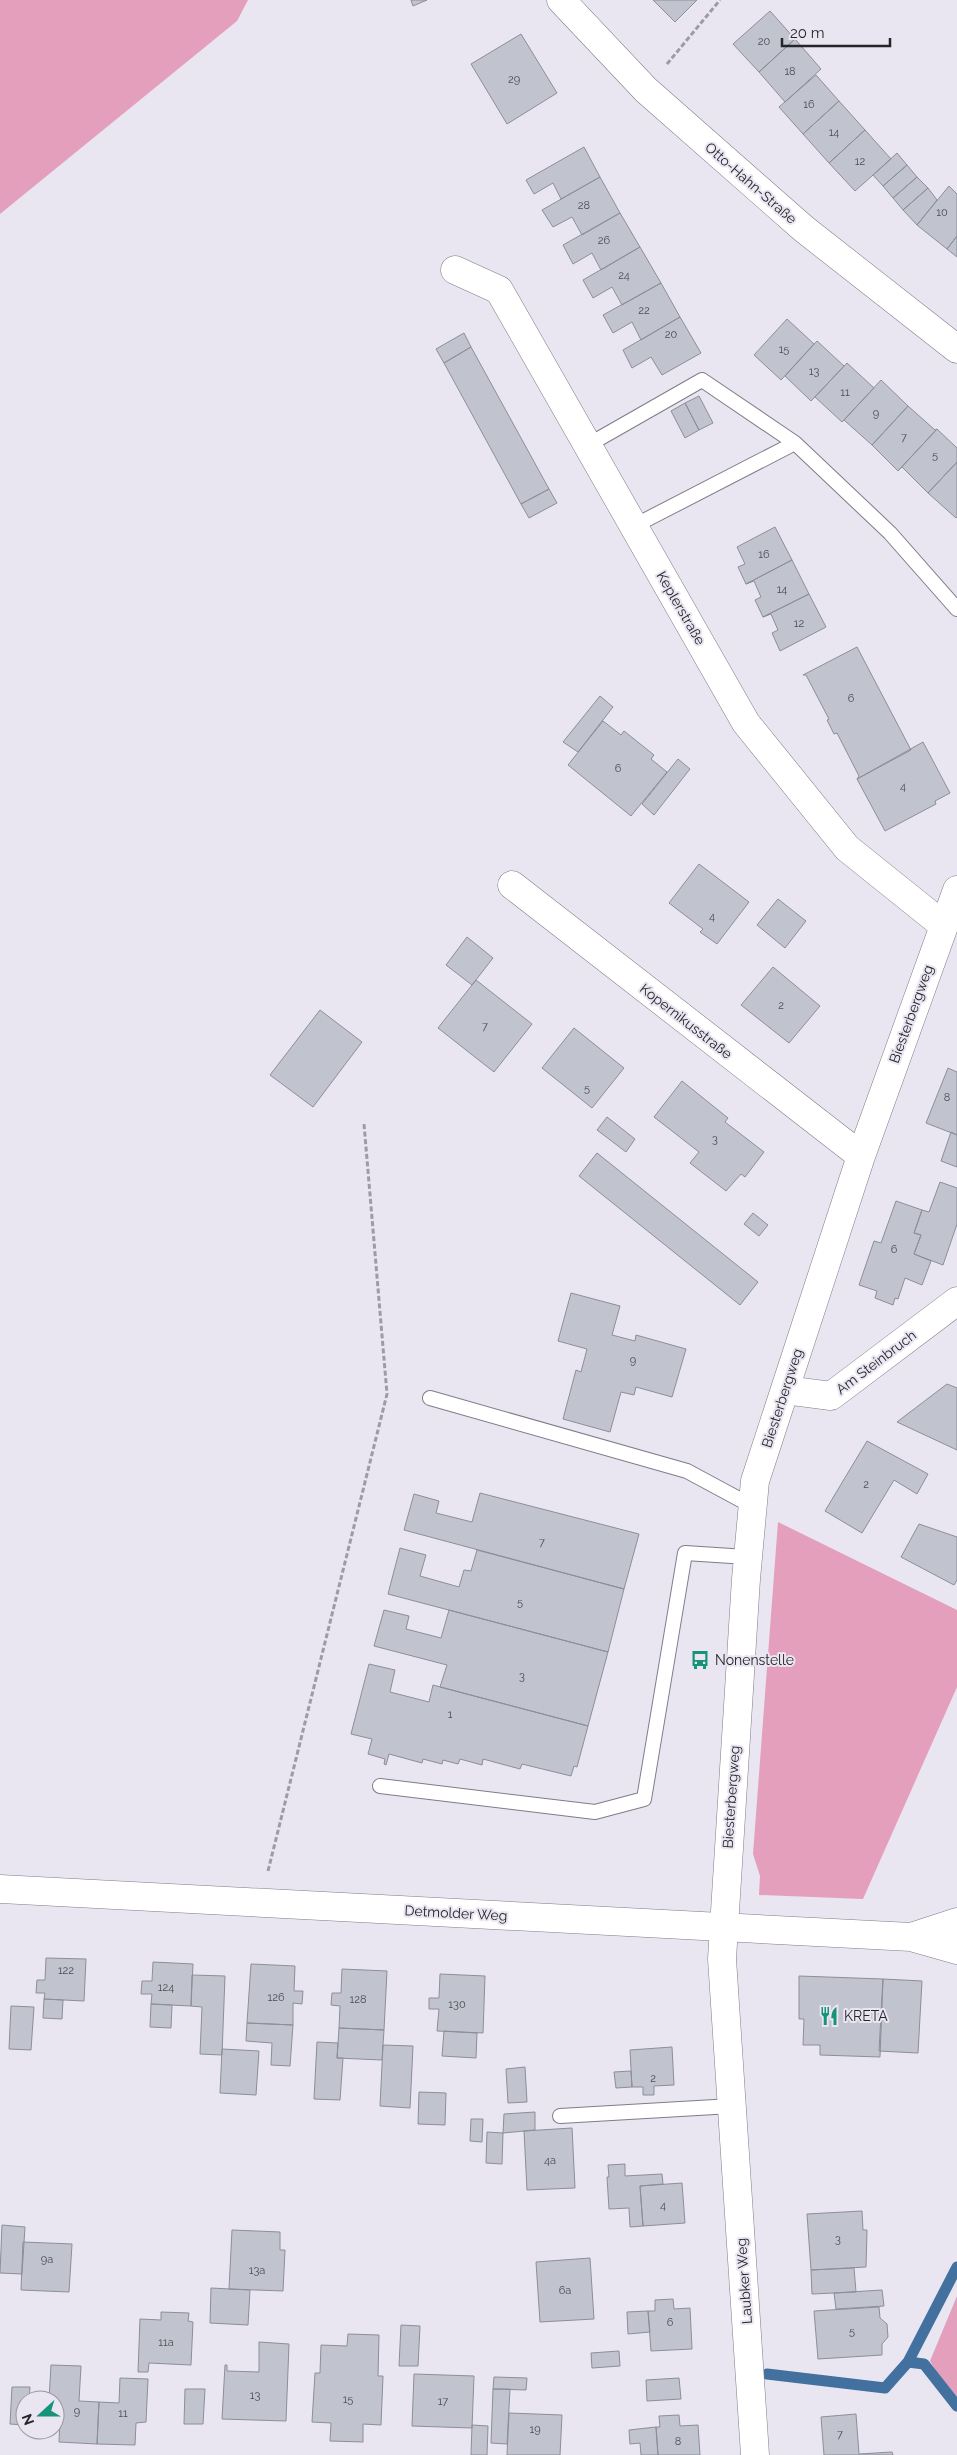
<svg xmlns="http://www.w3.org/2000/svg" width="957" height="2455" font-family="Raleway,sans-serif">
<rect width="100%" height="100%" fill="#e9e5f1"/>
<path fill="#e39fbc" d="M0,0H248L237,21L0,214Z
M778,1522L957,1610V1687L863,1899L759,1895L760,1876L753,1854Z
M957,2296V2407L930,2361Z"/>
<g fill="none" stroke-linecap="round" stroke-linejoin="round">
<path stroke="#43719f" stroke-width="11" d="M908,2362L957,2267
M767,2374L885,2388L908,2362L924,2364L957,2406"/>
</g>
<path fill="#c1c3cf" stroke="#8c8e9a" d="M411,0H427L413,6Z
M653,0H697L675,22Z
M770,11L795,39L759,72L733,44Z
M521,34L557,93L507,124L471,64Z
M795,39L821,69L785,102L759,72Z
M816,75L839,101L803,134L779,107Z
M839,101L865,130L829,163L803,134Z
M865,130L891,159L855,191L829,163Z
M584,147L600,177L561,199L553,183L534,194L526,180Z
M897,153L907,165L883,186L873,175Z
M907,165L917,177L893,198L883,186Z
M600,177L620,213L582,235L572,217L553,227L542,210Z
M917,177L928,188L903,210L893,198Z
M949,186L957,194V236L947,249L917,225Z
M928,188L937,200L917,225L903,210Z
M620,213L640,247L601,270L592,253L573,264L563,245Z
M957,236V257L947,249Z
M640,247L661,283L622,305L612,287L593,298L583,280Z
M661,283L680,317L641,340L632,322L613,333L603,315Z
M680,317L701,353L662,375L651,357L632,368L623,350Z
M787,319L814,344L781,380L754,355Z
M464,333L471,347L444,363L436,349Z
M817,341L844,366L811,401L785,376Z
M471,347L549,489L521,504L444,363Z
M847,363L874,388L842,422L815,397Z
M881,380L908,406L872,445L844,420Z
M699,396L713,423L699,430L685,403Z
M685,403L699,430L685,438L671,411Z
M908,406L935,430L937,429L898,471L872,445Z
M937,429L957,448V462L928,493L902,467L898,471Z
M957,462V517L956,518L928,493Z
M549,489L557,503L529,518L521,504Z
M775,527L792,560L746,584L738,567L745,564L737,547Z
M792,560L809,594L763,617L755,600L761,597L754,581L746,584Z
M809,594L826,627L780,651L772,633L778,630L771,614L763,617Z
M857,647L911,750L857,779L859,776L837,733L834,734L827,720L829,719L806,675H803Z
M600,696L613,707L578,752L563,742Z
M603,721L621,735L624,731L654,755L651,759L667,772L631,816L568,765Z
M923,742L950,793L935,801L936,804L885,831L857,779Z
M678,759L690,769L654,815L642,804Z
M699,864L749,902L717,944L700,932L703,929L669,903Z
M778,899L806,921L785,948L757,925Z
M467,937L493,958L472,985L446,965Z
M773,967L820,1006L789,1043L741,1005Z
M476,980L532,1024L494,1072L438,1028Z
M320,1010L362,1042L313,1107L270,1075Z
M574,1028L624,1068L592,1108L542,1068Z
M948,1068L957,1072V1135L926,1123Z
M682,1081L728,1118L725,1122L764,1152L745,1177L741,1174L726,1191L690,1163L699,1152L654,1117Z
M607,1117L635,1139L626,1152L597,1130Z
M951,1132L957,1135V1167L941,1161Z
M597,1153L758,1282L740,1305L579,1176Z
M940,1182L957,1188V1224L943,1265L914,1254L921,1235L914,1233L922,1210L929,1212Z
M896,1201L922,1210L914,1233L921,1235L914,1254L931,1261L922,1285L905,1278L898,1299L895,1298L893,1305L875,1298L877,1291L859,1285L874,1241L881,1243Z
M753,1213L768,1225L759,1236L744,1224Z
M571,1293L620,1306L612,1335L635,1341L636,1335L686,1349L672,1397L636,1387L634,1395L621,1392L610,1432L563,1419L576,1370L581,1372L587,1349L558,1341Z
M947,1384L957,1388V1450L897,1422Z
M867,1441L928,1474L917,1494L894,1480L862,1533L825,1511Z
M480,1493L639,1534L624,1589L404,1530L414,1494L439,1501L436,1513L472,1522Z
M919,1524L957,1537V1580L954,1585L901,1557Z
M400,1548L426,1555L420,1576L459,1587L464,1570L471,1571L477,1550L624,1589L608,1652L388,1594Z
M384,1610L409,1616L406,1629L441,1638L449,1610L608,1652L588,1726L440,1687L447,1665L374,1646Z
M369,1664L395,1670L390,1692L429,1702L433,1685L588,1726L577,1767L574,1766L571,1776L522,1764L520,1769L483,1759L482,1765L460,1759L458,1764L443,1760L442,1764L423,1759L422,1763L389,1754L386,1765L384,1764L385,1759L368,1754L372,1739L351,1734Z
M46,1958L86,1959L84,2001L44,1999L45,1993H36L37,1980H45Z
M153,1962L193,1964L191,2006L151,2004L152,1994H141L142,1981H152Z
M251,1964L295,1966L294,1991H303L302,2004L293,2003V2025L247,2023Z
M342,1969L387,1971L384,2030L339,2028L340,2006L331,2005L332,1993H341Z
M440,1974L485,1976L483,2033L437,2031L439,2009H429V1998H439Z
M192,1975L225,1976L222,2055L200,2054L202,2007L191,2006Z
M799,1976L883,1979L880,2057L820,2055V2045H803L804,2019H799Z
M883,1979L922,1981L918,2053L879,2051Z
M44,1999L63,2000L62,2019L43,2018Z
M151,2004L172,2005L171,2028L150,2027Z
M11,2006L34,2007L31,2050L9,2049Z
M247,2023L293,2025L290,2066L271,2065L272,2043L246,2041Z
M339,2028L384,2030L382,2060L337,2058Z
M444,2031L477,2033L476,2058L442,2056Z
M317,2042L338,2043L337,2058H343L340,2100L314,2099Z
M383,2045L413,2046L410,2108L380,2106Z
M672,2047L674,2085L654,2086V2095H643V2087H632L630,2050Z
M222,2049L259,2051L256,2095L220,2093Z
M525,2067L527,2102L508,2103L506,2069Z
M631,2071L632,2087L616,2088L614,2072Z
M419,2092L446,2093L445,2125L418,2124Z
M535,2112V2130L503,2133L504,2114Z
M471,2119H483L482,2142L470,2141Z
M572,2128L575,2188L527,2190L524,2131Z
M487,2132L503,2133L502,2164L486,2163Z
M625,2164V2176L662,2174L663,2184L640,2186L643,2226L630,2227L629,2208L609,2209L607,2177H609L608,2165Z
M682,2183L685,2223L643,2226L640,2186Z
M862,2211L863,2230H867L866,2267L811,2270L807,2214Z
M2,2225L25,2227L22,2274L0,2273Z
M232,2230L280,2232V2250H285L283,2291L229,2289Z
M23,2242L72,2244L69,2292L21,2290Z
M590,2258L594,2319L540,2322L536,2262Z
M854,2268L856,2292L812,2294L811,2270Z
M211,2288L250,2290L248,2325L210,2323Z
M882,2290L884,2306L836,2309L834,2293Z
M673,2299L674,2309L690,2308L692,2349L651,2351L648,2311H655V2300Z
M879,2307L880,2318L887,2324L888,2337L882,2344V2355L818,2359L814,2311Z
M648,2311L650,2332L628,2334L627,2312Z
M161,2312L189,2313L188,2321L193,2322L191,2365L149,2363L148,2372H138L140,2319L161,2320Z
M401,2325L420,2326L418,2366H399Z
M348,2334L379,2335L378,2376H383L381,2425L363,2424V2442L330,2441L331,2423L312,2422L315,2373H320L321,2345L347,2346Z
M259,2342L289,2344L286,2421L222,2419L225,2365H227V2371L259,2372Z
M619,2351L620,2366L592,2368L591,2353Z
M51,2365L81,2366L79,2401L99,2402L97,2444L59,2442L60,2420H55V2400H49Z
M414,2374L474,2376L472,2428L412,2426Z
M494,2377L527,2378L526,2390L493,2389Z
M120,2378L148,2379L146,2422L136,2423L135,2445L97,2444L99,2402L119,2403Z
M679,2378L681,2399L647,2401L646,2380Z
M12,2387H30L29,2400H25V2425L10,2424Z
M185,2389H205L203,2424H184Z
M493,2389H510L507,2444L491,2443Z
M509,2413L562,2415L560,2455H507Z
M856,2414L859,2454L892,2452L893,2455H824L821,2417Z
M679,2415L680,2426L698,2425L700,2455H658L656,2427H660L659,2416Z
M472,2425L488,2426L487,2455H471Z
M656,2427L658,2455H641L640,2443L630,2444L629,2430Z"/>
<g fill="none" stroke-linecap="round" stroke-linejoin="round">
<g stroke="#807c87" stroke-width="16">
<path id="lane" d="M795,443L890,533L957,609
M588,445L702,380L795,443L634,526
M430,1398L687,1471L752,1506
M380,1786L595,1812L644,1799L685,1553L747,1557
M560,2116L732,2106"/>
</g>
<g stroke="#807c87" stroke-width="29">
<path id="street" d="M561,0L646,90L804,229L957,349
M455,270L499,290L746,723L847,848L943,925
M512,885L861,1156
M785,1390L831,1396L957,1301
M755,2455L722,1959L746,1579L755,1481L861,1156L957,890"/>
</g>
<g stroke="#807c87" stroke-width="29">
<path id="secondary" d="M0,1889L911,1937L957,1950
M911,1937L957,1922"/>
</g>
<path stroke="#9e9ba4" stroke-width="3" stroke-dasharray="5 2.5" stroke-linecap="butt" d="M667,64L720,0
M268,1871L387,1394L364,1124"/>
<use href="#lane" stroke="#fff" stroke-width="14"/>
<use href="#street" stroke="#fff" stroke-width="28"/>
<use href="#secondary" stroke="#fff" stroke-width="28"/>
</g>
<defs>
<g id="bus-bare" transform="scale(1.5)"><path d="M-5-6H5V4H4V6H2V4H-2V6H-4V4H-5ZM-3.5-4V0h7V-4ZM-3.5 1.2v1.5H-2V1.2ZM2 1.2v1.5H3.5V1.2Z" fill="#179379" stroke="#e9e5f1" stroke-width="2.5" paint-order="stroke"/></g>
<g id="restaurant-bare" transform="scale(1.5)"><path d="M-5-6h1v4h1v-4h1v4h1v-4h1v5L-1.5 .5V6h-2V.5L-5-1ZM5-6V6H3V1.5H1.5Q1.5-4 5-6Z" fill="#179379" stroke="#e9e5f1" stroke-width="2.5" paint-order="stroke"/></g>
</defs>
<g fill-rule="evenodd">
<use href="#bus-bare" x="700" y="1660"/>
<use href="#restaurant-bare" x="829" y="2016"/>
</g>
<g text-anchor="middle" stroke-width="4" stroke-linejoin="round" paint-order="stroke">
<g font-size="11" fill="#4d4c52">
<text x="764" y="45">20</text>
<text x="790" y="75">18</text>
<text x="514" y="83">29</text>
<text x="809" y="108">16</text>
<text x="834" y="136">14</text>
<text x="860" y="165">12</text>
<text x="584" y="209">28</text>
<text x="942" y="216">10</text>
<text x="604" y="244">26</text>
<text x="624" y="279">24</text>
<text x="644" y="314">22</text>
<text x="671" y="338">20</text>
<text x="784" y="353">15</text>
<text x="814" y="375">13</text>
<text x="845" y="396">11</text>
<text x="876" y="417">9</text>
<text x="904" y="441">7</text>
<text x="935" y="459">5</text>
<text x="764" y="558">16</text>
<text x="782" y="593">14</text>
<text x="799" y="627">12</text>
<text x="851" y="702">6</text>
<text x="618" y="772">6</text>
<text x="903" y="790">4</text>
<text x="712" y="920">4</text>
<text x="781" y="1009">2</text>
<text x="485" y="1030">7</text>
<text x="587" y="1092">5</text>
<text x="947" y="1101">8</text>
<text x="715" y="1143">3</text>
<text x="894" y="1253">6</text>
<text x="633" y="1364">9</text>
<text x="866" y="1488">2</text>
<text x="542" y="1546">7</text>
<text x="520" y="1606">5</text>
<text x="522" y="1680">3</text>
<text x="450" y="1718">1</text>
<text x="66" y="1974">122</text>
<text x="166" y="1991">124</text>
<text x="276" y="2001">126</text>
<text x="358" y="2003">128</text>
<text x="457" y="2008">130</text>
<text x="653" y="2082">2</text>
<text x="550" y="2164">4a</text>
<text x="663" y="2209">4</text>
<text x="838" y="2243">3</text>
<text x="47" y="2263">9a</text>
<text x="257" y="2274">13a</text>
<text x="565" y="2294">6a</text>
<text x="670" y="2326">6</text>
<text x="852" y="2335">5</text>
<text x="166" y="2346">11a</text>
<text x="255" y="2399">13</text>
<text x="348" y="2403">15</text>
<text x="443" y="2405">17</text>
<text x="77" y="2415">9</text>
<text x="123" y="2417">11</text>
<text x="535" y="2433">19</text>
<text x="840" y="2438">7</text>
<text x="678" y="2445">8</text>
</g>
<g font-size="14" fill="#262529" stroke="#e9e5f1">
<text transform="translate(751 183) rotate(41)" y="5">Otto-Hahn-Straße</text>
<text transform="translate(681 608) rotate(60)" y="5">Keplerstraße</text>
<text transform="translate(911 1014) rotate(-70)" y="5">Biesterbergweg</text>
<text transform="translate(686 1021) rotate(38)" y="5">Kopernikusstraße</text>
<text transform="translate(876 1362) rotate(-37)" y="5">Am Steinbruch</text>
<text transform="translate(782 1398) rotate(-72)" y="5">Biesterbergweg</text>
<text transform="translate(731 1797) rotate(-86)" y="5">Biesterbergweg</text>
<text transform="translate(456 1913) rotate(3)" y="5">Detmolder Weg</text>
<text transform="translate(744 2281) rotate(-94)" y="5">Laubker Weg</text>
</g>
<g font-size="14" fill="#262529" stroke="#e9e5f1" text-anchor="start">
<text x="715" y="1665">Nonenstelle</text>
<text x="844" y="2021">KRETA</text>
</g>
</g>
<g transform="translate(40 2415) rotate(249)"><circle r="24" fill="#e9e5f1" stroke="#9b98a1"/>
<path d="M0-4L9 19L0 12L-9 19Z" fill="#179379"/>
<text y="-8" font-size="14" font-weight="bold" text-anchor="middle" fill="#262529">N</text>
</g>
<path d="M782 38v8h108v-8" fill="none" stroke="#262529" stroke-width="2.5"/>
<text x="790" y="38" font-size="15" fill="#262529" stroke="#e9e5f1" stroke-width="4" paint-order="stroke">20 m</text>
</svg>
